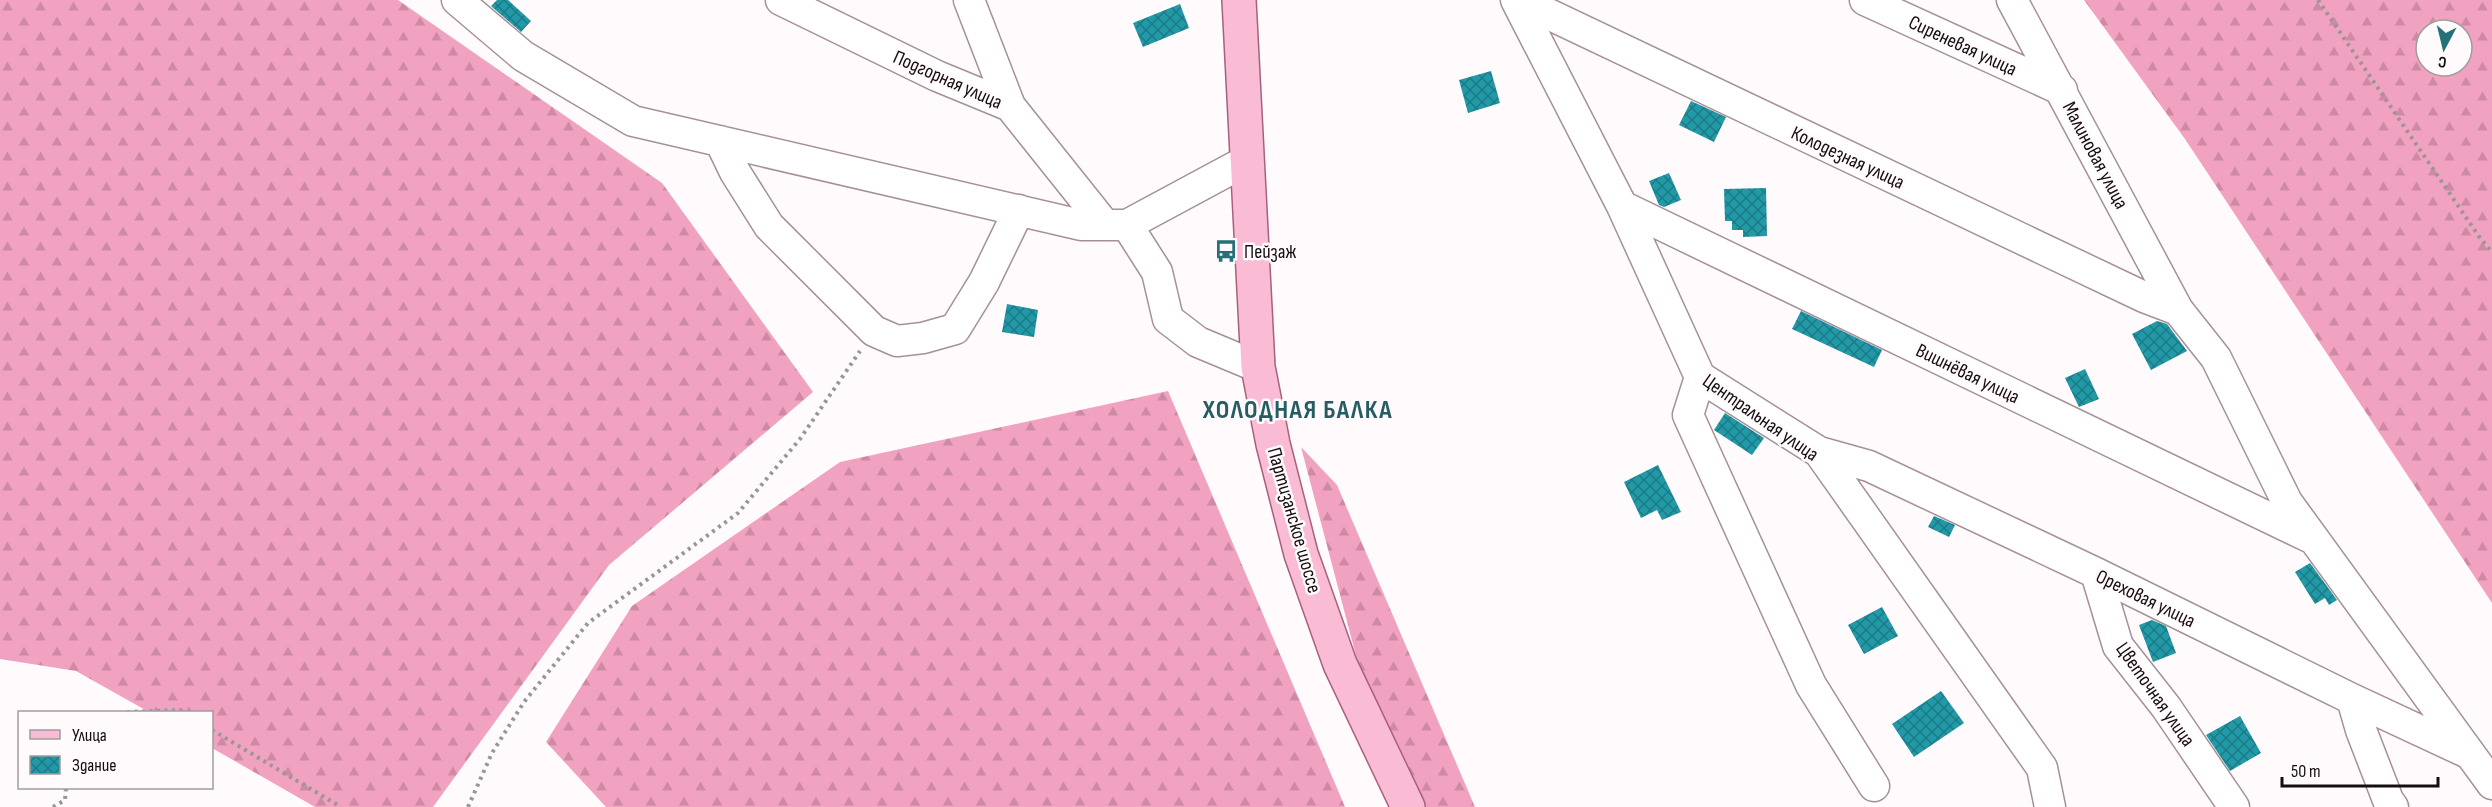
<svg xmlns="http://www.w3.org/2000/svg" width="2492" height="807" font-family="'Sofia Sans Condensed',sans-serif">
<defs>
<pattern id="forest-firs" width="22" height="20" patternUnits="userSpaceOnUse" patternTransform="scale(1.5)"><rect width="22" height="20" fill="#f1a2c0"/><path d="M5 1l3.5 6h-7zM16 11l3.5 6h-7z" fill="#ce8aa4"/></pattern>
<pattern id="building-cross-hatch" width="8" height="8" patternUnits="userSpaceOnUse" patternTransform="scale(1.5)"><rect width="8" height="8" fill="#2299a7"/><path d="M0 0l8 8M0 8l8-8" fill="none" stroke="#1c7b87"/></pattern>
</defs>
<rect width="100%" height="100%" fill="#fffafb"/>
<path fill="url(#forest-firs)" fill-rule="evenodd" d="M0,0H398L662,183L813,392L609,565L433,807H315L212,748V712H149L76,671L0,659Z
M2084,0H2492V603L2185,139ZM2426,30H2462V66H2426Z
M1168,391L1345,807H606L546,742L632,606L840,462Z
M1301,447L1337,485L1475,807H1420L1364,686Z"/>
<path fill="url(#building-cross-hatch)" d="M497,0H508L531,21L521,32L491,6Z
M1180,4L1189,28L1143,47L1133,23Z
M1491,71L1500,103L1468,113L1459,80Z
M1691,101L1726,117L1714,142L1679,125Z
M1669,173L1681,200L1664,207L1659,205L1649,181Z
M1766,188L1767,236L1743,237V230H1732V221H1725L1724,189Z
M1007,304L1038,310L1034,337L1002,332Z
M1801,311L1882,350L1874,367L1792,329Z
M2157,321L2167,324L2187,351L2151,370L2132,334Z
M2085,369L2099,399L2079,407L2065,378Z
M1725,413L1764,438L1752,455L1714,430Z
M1658,465L1681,512L1662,520L1657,510L1641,518L1624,482Z
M1934,516L1955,525L1949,537L1928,527Z
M2310,563L2337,600L2329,605L2325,598L2315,604L2295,572Z
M1882,607L1898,636L1864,654L1848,625Z
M2152,620L2166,626L2176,653L2153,662L2139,625Z
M1941,691L1964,723L1914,757L1892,724Z
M2240,716L2261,753L2230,771L2206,735Z"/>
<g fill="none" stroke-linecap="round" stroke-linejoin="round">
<g stroke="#a69097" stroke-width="33">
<path id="minor" d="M457,0L523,56L633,121L1081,225H1127L1246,161
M781,0L937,76L1010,106L1105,225
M969,0L1010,106
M1516,0L1622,206L1700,377L1819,452L2042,768L2050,807
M1519,0L2144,297L2178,310
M1865,0L2062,90
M2012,0L2178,310L2216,358L2287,502L2492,784
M720,141L735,172L769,226L874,331L897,341L923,338L955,329L984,282L1019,210
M1622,206L2309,537
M1127,225L1157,272L1168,319L1198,342L1258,367
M1700,377L1688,415L1811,685L1874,786
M1819,452L1869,466L2096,573L2352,699L2468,753
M2096,573L2118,646L2166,707L2234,807
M2352,699L2361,730L2388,800L2393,807"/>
</g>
<g stroke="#a7617d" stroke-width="36">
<path id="major" d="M1239,0L1258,367L1273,444L1301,554L1340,664L1408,807"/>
</g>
<path stroke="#9b9596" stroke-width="4" stroke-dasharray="3 4.5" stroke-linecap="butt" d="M2318,0L2480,238L2492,252
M127,712L180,710L184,712
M212,730L341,807
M53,807L65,800L66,788
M468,807L492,753L524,702L588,623L738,513L800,439L860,351"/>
<use href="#minor" stroke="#fff" stroke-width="30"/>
<use href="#major" stroke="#fabbd4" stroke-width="33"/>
</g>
<defs>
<g id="bus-bare" transform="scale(1.8)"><path d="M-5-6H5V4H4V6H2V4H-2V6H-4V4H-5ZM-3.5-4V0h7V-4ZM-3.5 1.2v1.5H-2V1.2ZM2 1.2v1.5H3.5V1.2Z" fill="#267078" stroke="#fffafb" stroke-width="2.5" paint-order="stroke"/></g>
</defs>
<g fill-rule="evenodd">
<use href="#bus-bare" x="1226" y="251"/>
</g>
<g text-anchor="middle" stroke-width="5" stroke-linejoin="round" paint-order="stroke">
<g font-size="20" fill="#150e10" stroke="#fffafb">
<text transform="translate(1963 45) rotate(25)" y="7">Сиреневая улица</text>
<text transform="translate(948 79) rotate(24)" y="7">Подгорная улица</text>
<text transform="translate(2096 155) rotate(62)" y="7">Малиновая улица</text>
<text transform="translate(1848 157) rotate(25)" y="7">Колодезная улица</text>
<text transform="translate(1968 373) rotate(26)" y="7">Вишнёвая улица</text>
<text transform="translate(1761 417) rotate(35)" y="7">Центральная улица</text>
<text transform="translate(1295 520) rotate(74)" y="7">Партизанское шоссе</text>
<text transform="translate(2146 598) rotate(26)" y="7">Ореховая улица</text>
<text transform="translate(2156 694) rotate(55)" y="7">Цветочная улица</text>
</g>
<g font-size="20" fill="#150e10" stroke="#fffafb" text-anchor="start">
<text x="1244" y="258">Пейзаж</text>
</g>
<g font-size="26" font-weight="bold" letter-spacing="1.5" fill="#245d64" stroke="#fffafb">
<text x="1298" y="418">ХОЛОДНАЯ БАЛКА</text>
</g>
</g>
<rect x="18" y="711" width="195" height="78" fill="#fffafb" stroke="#a19c9d" stroke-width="1.5"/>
<rect x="30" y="730" width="30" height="9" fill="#fabbd4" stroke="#a19c9d" stroke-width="1.5"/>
<text x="72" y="741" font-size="18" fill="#150e10">Улица</text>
<rect x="30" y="756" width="30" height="18" fill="url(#building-cross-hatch)" stroke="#a19c9d" stroke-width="1.5"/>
<text x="72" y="771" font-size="18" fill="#150e10">Здание</text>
<g transform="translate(2444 48) rotate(187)"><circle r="28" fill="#fffafb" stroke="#a19c9d" stroke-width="1.5"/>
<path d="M0-4.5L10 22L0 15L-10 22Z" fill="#267078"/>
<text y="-9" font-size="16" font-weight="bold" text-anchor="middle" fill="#150e10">С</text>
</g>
<path d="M2282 777v9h156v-9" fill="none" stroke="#150e10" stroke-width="3"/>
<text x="2291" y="777" font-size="18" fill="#150e10" stroke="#fffafb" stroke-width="4.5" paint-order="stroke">50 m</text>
</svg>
